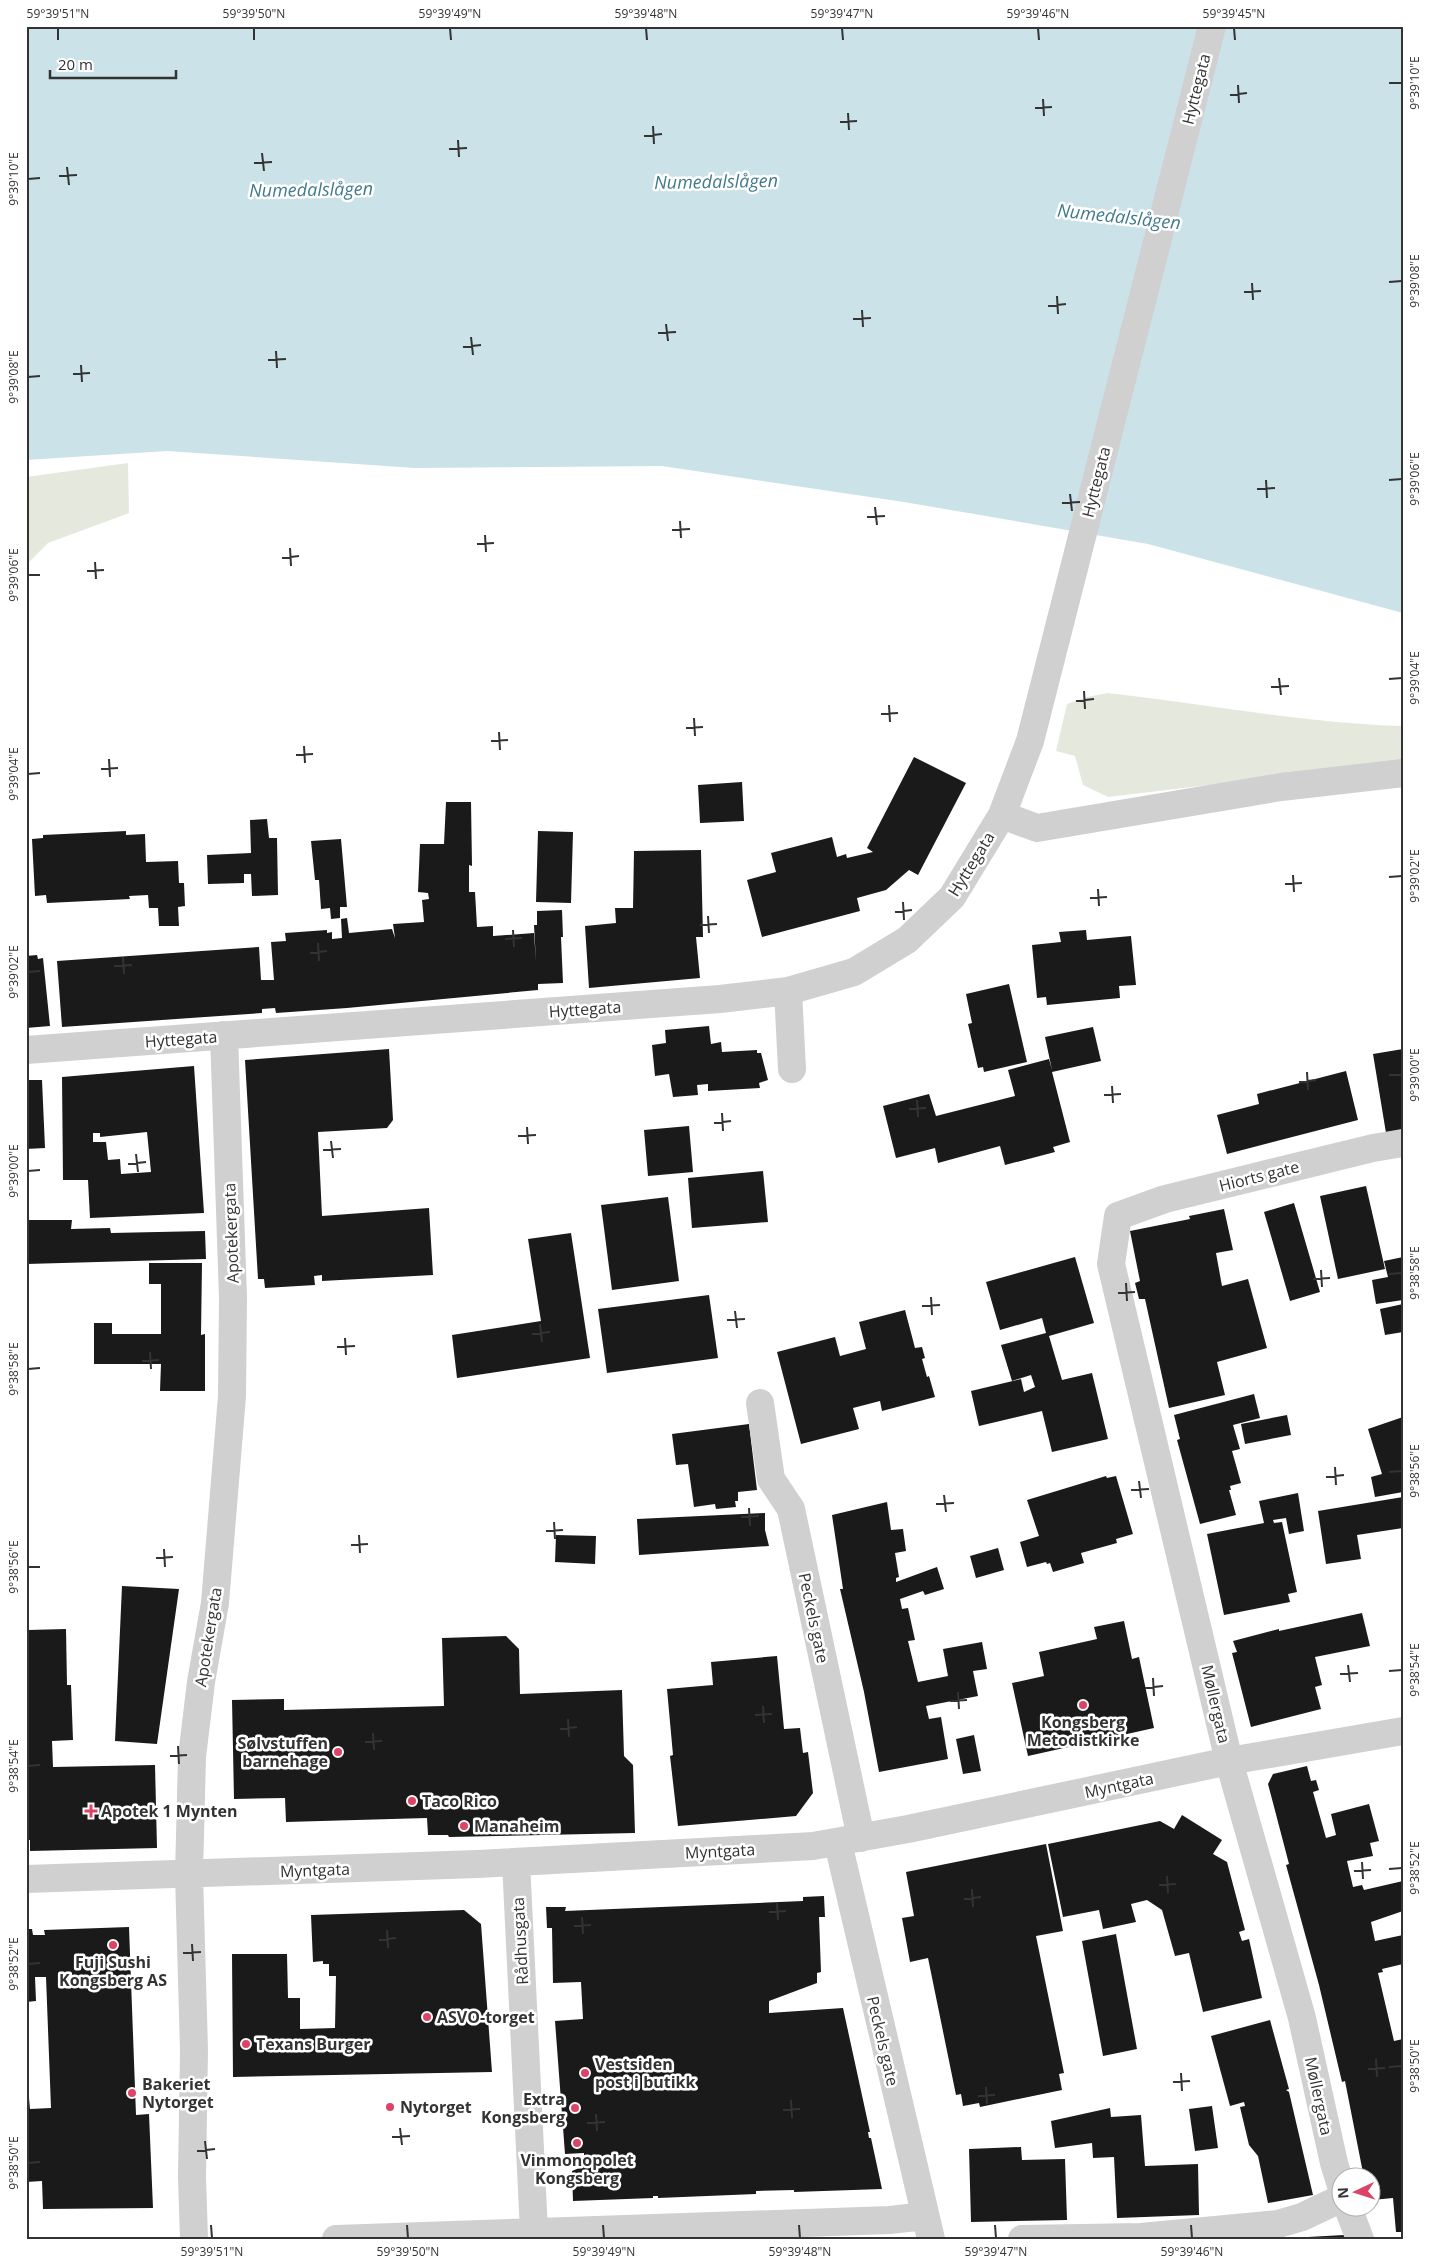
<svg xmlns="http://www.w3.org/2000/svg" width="1429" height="2265" font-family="'Open Sans',sans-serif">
<rect width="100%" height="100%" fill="#fff"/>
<path fill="#e5e9dd" d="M128,463L129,513L48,543L26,565V477Z
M1108,693C1206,704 1304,723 1403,726V762L1108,797L1083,785L1075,756L1056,751L1067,704L1087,697Z"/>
<path fill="#cbe2e8" d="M26,26H1403V613L1148,544L904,502L662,466L415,468L167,451L26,460Z"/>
<path fill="#1a1a1a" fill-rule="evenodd" d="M914,757L966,783L918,875L909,870L886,890L857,898L860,911L762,937L747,880L776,872L771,853L832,837L837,857L846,854L847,858L873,852L867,848Z
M742,782L744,821L700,823L698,785Z
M446,802H471L472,866L469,865V892H475L477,927L493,926V936L534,933L536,962L534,925H537V911L562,910L563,937H561L563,983L538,984V990L347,1008L276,1013L275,1008L262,1009V1013L62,1027L57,961L259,947L261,980H274L271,942L286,941L285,933L327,930V933L332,932V939L342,938L341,919L347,918L349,933L392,929L395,938L393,924L424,922L422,900L429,899L428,893L418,892L420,844H444Z
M267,819L269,838H277L278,895L252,896L251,874H244V883L208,884L207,855L251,853L250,820Z
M126,831V835L145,834L146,862L178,861L179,883H184L185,906L178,907L179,926H159L158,908H149L148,895L129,896L130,899L47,903L46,895L35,896L32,839L43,838V835Z
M538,831L573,832L571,903L536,902Z
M341,839L347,907H340V918L331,919L330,908L321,909L319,880H315L311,841Z
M701,850L703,937H696L700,978L589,988L585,926L616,923L615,908H633L634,851Z
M1086,930L1087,940L1131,936L1136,985L1119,986L1120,998L1047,1005L1046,997L1037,998L1032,945L1061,942L1059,932Z
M37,955L38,959L43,958L50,1026L26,1028V956Z
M1009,984L1027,1062L984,1072L983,1067L978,1068L968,1024L972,1023L966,994Z
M709,1026L711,1044L721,1042L722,1052L757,1050V1053H761L768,1080L759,1083L760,1088L708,1091V1084L697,1085L698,1095L673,1097L669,1074L655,1076L652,1045L666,1043L665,1030Z
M1093,1027L1101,1061L1052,1072L1070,1142L1053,1147L1055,1152L1005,1165L1000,1146L938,1163L935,1148L896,1158L883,1106L929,1094L936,1116L1015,1096L1008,1070L1049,1059L1052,1070L1045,1037Z
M389,1049L393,1120L387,1128L318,1132L322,1216L429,1208L433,1275L322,1281V1275L314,1276L315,1285L265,1288L264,1279H258L245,1060Z
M1403,1049V1129L1386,1133L1373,1054Z
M194,1066L204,1213L90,1218L88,1180H63L62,1077ZM147,1132L151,1172L121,1174L120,1159L108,1160L106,1142H93V1133H100V1137Z
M1346,1071L1358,1120L1227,1154L1217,1115L1259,1104L1257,1094Z
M26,1080H42L45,1148L26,1149Z
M689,1126L693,1172L648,1176L644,1130Z
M763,1171L768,1222L692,1228L688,1178Z
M1366,1186L1385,1269L1338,1279L1320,1196Z
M668,1197L679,1281L612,1290L601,1205Z
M1294,1203L1320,1292L1290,1301L1264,1212Z
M1224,1209L1233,1250L1216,1253L1222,1286L1248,1279L1267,1348L1217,1362L1225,1395L1169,1408L1145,1299H1139L1135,1283L1140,1281L1130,1231L1190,1219L1189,1216Z
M26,1220H72L71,1229L110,1228L111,1233L205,1231L206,1259L26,1264Z
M571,1233L590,1358L457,1378L452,1335L541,1321L528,1239Z
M1075,1257L1094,1323L1049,1336L1062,1380L1092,1373L1108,1439L1052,1452L1042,1411L979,1426L971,1391L1021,1379L1024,1392L1035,1387L1031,1375L1012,1381L1001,1345L1046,1333L1042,1318L1000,1330L986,1282Z
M1403,1257V1300L1376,1304L1372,1280L1388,1277L1384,1261Z
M149,1263H202L201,1335L205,1334V1391H160L161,1364H94V1323H112V1334H161V1284H149Z
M709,1295L718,1358L607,1373L598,1309Z
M1403,1304V1332L1385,1335L1380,1309Z
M905,1310L915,1348L922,1347L925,1358L922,1359L927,1377L929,1376L935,1397L882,1411L880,1401L853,1408L859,1429L801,1444L777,1352L835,1337L840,1356L866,1349L859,1322Z
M1254,1394L1260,1418L1233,1425L1240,1449L1232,1451L1241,1483L1230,1486L1231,1490H1229L1236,1515L1200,1524L1177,1440L1180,1439L1174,1415Z
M1287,1415L1291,1435L1245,1444L1241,1424Z
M1403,1417V1492L1375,1497L1371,1477L1382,1474L1368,1429Z
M749,1424L757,1490L738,1492V1501H735L736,1507L716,1509L715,1504L694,1507L688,1464L676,1465L672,1434Z
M1106,1476L1107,1478L1116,1476L1133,1534L1116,1539L1117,1543L1081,1553L1084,1563L1053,1572L1050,1563L1047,1564L1046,1562L1027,1567L1020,1542L1039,1536L1027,1500Z
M1298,1493L1304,1531L1289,1534L1286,1518L1273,1520L1274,1523L1282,1522L1297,1592L1288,1594L1290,1602L1224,1615L1207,1534L1264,1523L1259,1501Z
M1403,1497V1528L1357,1535L1361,1559L1326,1564L1318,1511Z
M887,1502L891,1530L903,1529L906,1551L895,1553L899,1577L896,1578V1582L937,1567L944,1589L925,1595L923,1591L900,1599L902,1609L908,1608L915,1640L908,1641L918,1682L948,1676L943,1649L982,1642L987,1669L973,1671L978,1696L926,1706L929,1719L941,1717L948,1759L879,1772L864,1692L840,1589H843L832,1515Z
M765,1513V1530L769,1546L639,1555L637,1519Z
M556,1535L596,1536L595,1564L555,1562Z
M998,1548L1004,1570L976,1578L970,1556Z
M122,1586L179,1589L157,1744L115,1741Z
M1362,1613L1370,1646L1315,1657L1322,1685L1315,1687L1321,1709L1251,1727L1232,1653L1237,1652L1233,1641L1279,1629V1631Z
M1124,1621L1132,1659L1139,1657L1154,1728L1028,1756L1012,1683L1044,1676L1039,1652L1097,1639L1094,1627Z
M66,1629L67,1685H71L73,1740L52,1741L53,1767L155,1765L157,1848L30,1851V1840H26L28,1630Z
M506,1636L519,1649L520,1694L622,1690L624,1756L633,1765L635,1833L449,1837L448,1835H428L427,1818L286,1822L285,1798L234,1799L232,1700L284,1699V1710L444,1706L442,1638Z
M777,1656L784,1729L800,1728L803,1753L808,1752L813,1793L796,1816L678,1826L670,1756L673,1755L667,1689L713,1685L711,1662Z
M974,1735L981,1771L963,1774L956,1739Z
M1307,1766L1311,1781L1316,1780L1319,1790L1313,1792L1326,1838L1336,1835L1331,1814L1369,1804L1379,1841L1370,1843L1373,1856L1347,1861L1353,1887L1362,1885L1364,1890L1403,1881V1911L1371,1922L1375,1941L1403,1935V1964L1382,1969L1383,1972L1378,1973L1394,2041L1403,2039V2232H1396L1393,2198L1372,2200V2178H1364L1345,2081L1342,2082L1319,1985L1286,1865L1289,1864L1268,1784L1273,1774Z
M1182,1815L1222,1840L1213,1854L1227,1862L1245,1930L1239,1932L1242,1941L1249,1939L1262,1998L1203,2012L1189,1953L1175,1956L1162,1910L1147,1900L1131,1904L1136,1922L1103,1929L1099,1910L1063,1917L1048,1844L1160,1821L1174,1829Z
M1046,1844L1063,1931L1036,1936L1064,2073L1059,2074L1062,2090L980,2107L979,2103L963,2106L961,2094L956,2095L928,1958L910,1962L902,1918L914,1916L906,1872Z
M824,1896L825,1917H819L821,1972L817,1973V1983L769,2001V2013L843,2008L870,2132H868L869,2138H871L882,2189L794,2192V2190L756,2191V2194L658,2198V2196H653V2198L573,2201L572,2171L584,2166V2153L565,2154L555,2021L583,2019L581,1982L553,1983L552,1928H547L546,1907H566L565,1911L803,1901V1897Z
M464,1910L481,1924L492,2072L233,2077L232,1954H287L288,1998H300V2029L335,2028L336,1976H329V1964H323V1961L313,1962L311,1915Z
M129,1927L136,2115L149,2114L153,2208L43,2209L42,2181L26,2182V2098H29L30,2109L51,2108L46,1977H35L36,2001L26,2002V1929H32L33,1935H45L44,1930Z
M1116,1934L1137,2049L1103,2056L1082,1941Z
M1270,2020L1289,2089L1286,2090L1289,2092L1313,2195L1268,2203L1258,2156L1249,2145L1240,2107L1245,2106L1244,2102L1230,2106L1211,2036Z
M1212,2106L1218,2148L1195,2151L1189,2109Z
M1110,2108L1111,2117L1141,2115L1145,2166L1198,2164L1199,2215L1117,2218L1114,2157L1093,2158L1092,2143L1055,2148L1051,2121Z
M1021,2147L1022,2160L1065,2159L1067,2220L971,2222L969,2149Z
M1344,2235L1345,2239H1308V2237Z"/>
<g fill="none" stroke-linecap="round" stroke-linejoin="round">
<path stroke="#d0d0d0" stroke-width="28" d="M1002,815L1037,828L1281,787L1403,773
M788,991L792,1069
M26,1050L720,999L788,991L854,972L907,940L952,897L1002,815L1030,741L1212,26
M760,1403L771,1479L791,1509L861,1838
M838,1843L931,2239
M516,1862L534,2231
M26,1879L478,1864L813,1846L908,1829L1229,1761L1403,1731
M1342,2189L1334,2163L1302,2018L1229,1761L1111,1264L1118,1216L1165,1199L1373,1148L1403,1143
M1348,2208L1360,2239
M194,2239L192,2177L194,2050L189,1875L192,1757L201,1682L215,1603L232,1396L233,1298L224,1035
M336,2239L890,2220L925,2216
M1022,2239L1141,2237L1278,2224L1302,2217L1342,2198"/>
</g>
<path fill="none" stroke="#333" stroke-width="2" d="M58,28V40M254,28V40M450,28L451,40M646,28L647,40M842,28L843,40M1038,28L1039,40M1234,28L1235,40M1389,83H1402M1238,85L1239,103M1230,95L1247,93M1043,99L1044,116M1035,108L1052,107M848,113L849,130M840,122L857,121M653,126L654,144M644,136L662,134M458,140L459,157M449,149L467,148M262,153L264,171M254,163L272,162M67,167L69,185M59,176L77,175M28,179L40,178M1389,282L1402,281M1252,283L1253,300M1244,292L1261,291M1057,296L1058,314M1048,306L1066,304M862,310L863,327M853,319L871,318M666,324L668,341M658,333L676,332M471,337L473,355M463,347L481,345M276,351L277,368M268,360L286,359M81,365L82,382M73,374L90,373M28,377L40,376M1266,480L1267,498M1389,480L1402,479M1257,489L1275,488M1070,494L1072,511M1062,503L1080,502M875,507L877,525M867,517L885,516M680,521L681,538M672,530L690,529M485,535L486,552M477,544L494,543M290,548L291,566M282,558L299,556M95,562L96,579M87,571L104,570M28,575H40M1279,678L1281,695M1389,679L1402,678M1271,687L1289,686M1084,691L1085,709M1076,701L1094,699M889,705L890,722M881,714L898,713M694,718L695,736M686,728L703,727M499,732L500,750M491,741L508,740M304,746L305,763M296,755L313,754M109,759L110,777M101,769L118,768M28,774L40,773M1293,875L1294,892M1389,877L1402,876M1285,884L1302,883M1098,889L1099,906M1090,898L1107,897M903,902L904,920M895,912L912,910M708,916L709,933M700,925L717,924M513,930L514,947M505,939L522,938M318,943L319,961M310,953L327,951M123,957L124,974M114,966L132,965M28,972L40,971M1307,1072L1308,1090M1389,1075H1402M1299,1082L1316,1080M1112,1086L1113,1103M1104,1095L1121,1094M917,1100L918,1117M909,1109L926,1108M722,1113L723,1131M714,1123L731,1121M527,1127L528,1144M518,1136L536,1135M331,1141L333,1158M323,1150L341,1149M136,1154L138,1172M128,1164L146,1162M28,1171L40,1170M1321,1270L1322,1287M1389,1274L1402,1273M1313,1279L1330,1278M1126,1283L1127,1301M1118,1293L1135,1292M931,1297L932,1315M922,1306L940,1305M735,1311L737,1328M727,1320L745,1319M540,1324L542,1342M532,1334L550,1332M345,1338L346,1355M337,1347L355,1346M150,1352L151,1369M142,1361L159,1360M28,1369L40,1368M1335,1467L1336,1485M1389,1472L1402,1471M1326,1477L1344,1475M1139,1481L1141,1498M1131,1490L1149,1489M944,1495L946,1512M936,1504L954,1503M749,1508L750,1526M741,1517L759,1516M554,1522L555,1539M546,1531L563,1530M359,1535L360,1553M351,1545L368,1544M164,1549L165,1567M156,1558L173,1557M28,1567H40M1348,1665L1350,1682M1389,1671L1402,1670M1340,1674L1358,1673M1153,1678L1154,1696M1145,1688L1163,1686M958,1692L959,1709M950,1701L967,1700M763,1706L764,1723M755,1715L772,1714M568,1719L569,1737M560,1729L577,1727M373,1733L374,1750M365,1742L382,1741M178,1746L179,1764M170,1756L187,1755M28,1766L40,1765M1362,1862L1363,1879M1389,1869L1402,1868M1354,1871L1371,1870M1167,1876L1168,1893M1159,1885L1176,1884M972,1889L973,1907M964,1899L981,1897M777,1903L778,1920M769,1912L786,1911M582,1917L583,1934M574,1926L591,1925M387,1930L388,1948M379,1940L396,1938M192,1944L193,1961M183,1953L201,1952M28,1964L40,1963M1376,2059L1377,2077M1389,2067L1402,2066M1368,2069L1385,2068M1181,2073L1182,2091M1173,2082L1190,2081M986,2087L987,2104M978,2096L995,2095M791,2100L792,2118M783,2110L800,2109M596,2114L597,2131M587,2123L605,2122M400,2128L402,2145M392,2137L410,2136M205,2141L207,2159M197,2151L215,2149M28,2163L40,2162M211,2225L212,2238M407,2225L408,2238M603,2225L604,2238M799,2225L800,2238M995,2225L996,2238M1191,2225L1192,2238"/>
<g fill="#dc4366" stroke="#fff" stroke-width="2">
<circle cx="1083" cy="1705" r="5"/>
<circle cx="338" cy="1752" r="5"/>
<circle cx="412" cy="1801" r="5"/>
<path d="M88.5 1803.5h5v5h5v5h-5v5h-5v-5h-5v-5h5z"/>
<circle cx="464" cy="1826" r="5"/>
<circle cx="113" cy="1945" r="5"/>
<circle cx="427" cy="2017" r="5"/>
<circle cx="246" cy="2044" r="5"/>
<circle cx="585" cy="2073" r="5"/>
<circle cx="132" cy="2093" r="5"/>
<circle cx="390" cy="2107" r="5"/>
<circle cx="575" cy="2108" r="5"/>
<circle cx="577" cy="2143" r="5"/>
</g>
<g text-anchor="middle" stroke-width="5" stroke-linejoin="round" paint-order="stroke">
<g font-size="16" fill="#333" stroke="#fff">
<text transform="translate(1196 89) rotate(-76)" y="6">Hyttegata</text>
<text transform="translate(1096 482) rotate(-76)" y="6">Hyttegata</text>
<text transform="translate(971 864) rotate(-58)" y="6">Hyttegata</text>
<text transform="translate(585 1009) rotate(-4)" y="6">Hyttegata</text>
<text transform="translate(181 1039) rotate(-4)" y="6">Hyttegata</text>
<text transform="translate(1259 1176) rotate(-14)" y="6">Hiorts gate</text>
<text transform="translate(231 1233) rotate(-92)" y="6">Apotekergata</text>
<text transform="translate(814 1618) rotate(78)" y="6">Peckels gate</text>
<text transform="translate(208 1637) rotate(-81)" y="6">Apotekergata</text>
<text transform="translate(1216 1704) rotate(77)" y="6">Møllergata</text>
<text transform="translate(1119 1785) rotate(-12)" y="6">Myntgata</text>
<text transform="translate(720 1851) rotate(-3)" y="6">Myntgata</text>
<text transform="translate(315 1870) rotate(-2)" y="6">Myntgata</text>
<text transform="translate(520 1941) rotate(-93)" y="6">Rådhusgata</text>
<text transform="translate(883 2041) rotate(77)" y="6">Peckels gate</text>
<text transform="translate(1319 2096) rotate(78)" y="6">Møllergata</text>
</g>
<g font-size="16" font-weight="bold" fill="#333" stroke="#fff" text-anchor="start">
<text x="1083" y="1728" text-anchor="middle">Kongsberg<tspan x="1083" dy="18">Metodistkirke</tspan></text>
<text x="328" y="1749" text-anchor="end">Sølvstuffen<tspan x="328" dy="18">barnehage</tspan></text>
<text x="422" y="1807">Taco Rico</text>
<text x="101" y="1817">Apotek 1 Mynten</text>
<text x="474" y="1832">Manaheim</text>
<text x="113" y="1968" text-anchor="middle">Fuji Sushi<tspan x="113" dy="18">Kongsberg AS</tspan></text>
<text x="437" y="2023">ASVO-torget</text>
<text x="256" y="2050">Texans Burger</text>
<text x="595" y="2070">Vestsiden<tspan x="595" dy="18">post i butikk</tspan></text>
<text x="142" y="2090">Bakeriet<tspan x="142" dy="18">Nytorget</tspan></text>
<text x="565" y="2105" text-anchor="end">Extra<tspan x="565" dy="18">Kongsberg</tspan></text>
<text x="400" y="2113">Nytorget</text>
<text x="577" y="2166" text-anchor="middle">Vinmonopolet<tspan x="577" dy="18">Kongsberg</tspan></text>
</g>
<g font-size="18" font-style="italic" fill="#417a8c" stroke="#fff">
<text transform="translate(716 182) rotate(-1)" y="6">Numedalslågen</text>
<text transform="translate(311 190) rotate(-1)" y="6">Numedalslågen</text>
<text transform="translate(1119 217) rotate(6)" y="6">Numedalslågen</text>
</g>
</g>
<rect width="1429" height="2265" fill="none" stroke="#ffffff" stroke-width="55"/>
<g transform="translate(1356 2192) rotate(266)"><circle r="24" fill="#ffffff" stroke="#adadad"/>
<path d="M0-4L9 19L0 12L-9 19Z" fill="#dc4366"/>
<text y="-8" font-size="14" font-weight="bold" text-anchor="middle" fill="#333333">N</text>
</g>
<path d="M50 70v8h126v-8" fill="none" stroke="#333333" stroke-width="2.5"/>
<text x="58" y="70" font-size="15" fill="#333333" stroke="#ffffff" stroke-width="4" paint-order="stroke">20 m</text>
<rect x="28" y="28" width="1374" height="2210" fill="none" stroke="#333" stroke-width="2"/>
<g font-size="12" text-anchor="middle" fill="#333">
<text x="58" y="18">59°39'51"N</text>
<text x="254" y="18">59°39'50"N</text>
<text x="450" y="18">59°39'49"N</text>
<text x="646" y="18">59°39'48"N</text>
<text x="842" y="18">59°39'47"N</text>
<text x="1038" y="18">59°39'46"N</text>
<text x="1234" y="18">59°39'45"N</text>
<text transform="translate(1415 83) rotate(-90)" y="4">9°39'10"E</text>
<text transform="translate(14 179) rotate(-90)" y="4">9°39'10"E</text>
<text transform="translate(1415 281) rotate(-90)" y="4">9°39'08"E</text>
<text transform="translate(14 377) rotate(-90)" y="4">9°39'08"E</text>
<text transform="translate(1415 479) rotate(-90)" y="4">9°39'06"E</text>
<text transform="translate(14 575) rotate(-90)" y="4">9°39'06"E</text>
<text transform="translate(1415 678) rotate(-90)" y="4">9°39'04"E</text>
<text transform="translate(14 774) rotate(-90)" y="4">9°39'04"E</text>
<text transform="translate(1415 876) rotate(-90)" y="4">9°39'02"E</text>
<text transform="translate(14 972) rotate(-90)" y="4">9°39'02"E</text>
<text transform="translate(1415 1075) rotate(-90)" y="4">9°39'00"E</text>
<text transform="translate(14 1171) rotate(-90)" y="4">9°39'00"E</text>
<text transform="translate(1415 1273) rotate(-90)" y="4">9°38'58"E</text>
<text transform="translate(14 1369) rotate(-90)" y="4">9°38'58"E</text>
<text transform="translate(1415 1471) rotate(-90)" y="4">9°38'56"E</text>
<text transform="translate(14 1567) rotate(-90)" y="4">9°38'56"E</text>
<text transform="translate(1415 1670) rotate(-90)" y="4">9°38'54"E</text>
<text transform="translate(14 1766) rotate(-90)" y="4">9°38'54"E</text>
<text transform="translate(1415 1868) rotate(-90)" y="4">9°38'52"E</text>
<text transform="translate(14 1964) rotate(-90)" y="4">9°38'52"E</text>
<text transform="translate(1415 2066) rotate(-90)" y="4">9°38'50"E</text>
<text transform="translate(14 2163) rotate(-90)" y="4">9°38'50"E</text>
<text x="212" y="2256">59°39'51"N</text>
<text x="408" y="2256">59°39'50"N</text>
<text x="604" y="2256">59°39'49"N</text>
<text x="800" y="2256">59°39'48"N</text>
<text x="996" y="2256">59°39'47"N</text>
<text x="1192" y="2256">59°39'46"N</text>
</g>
</svg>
